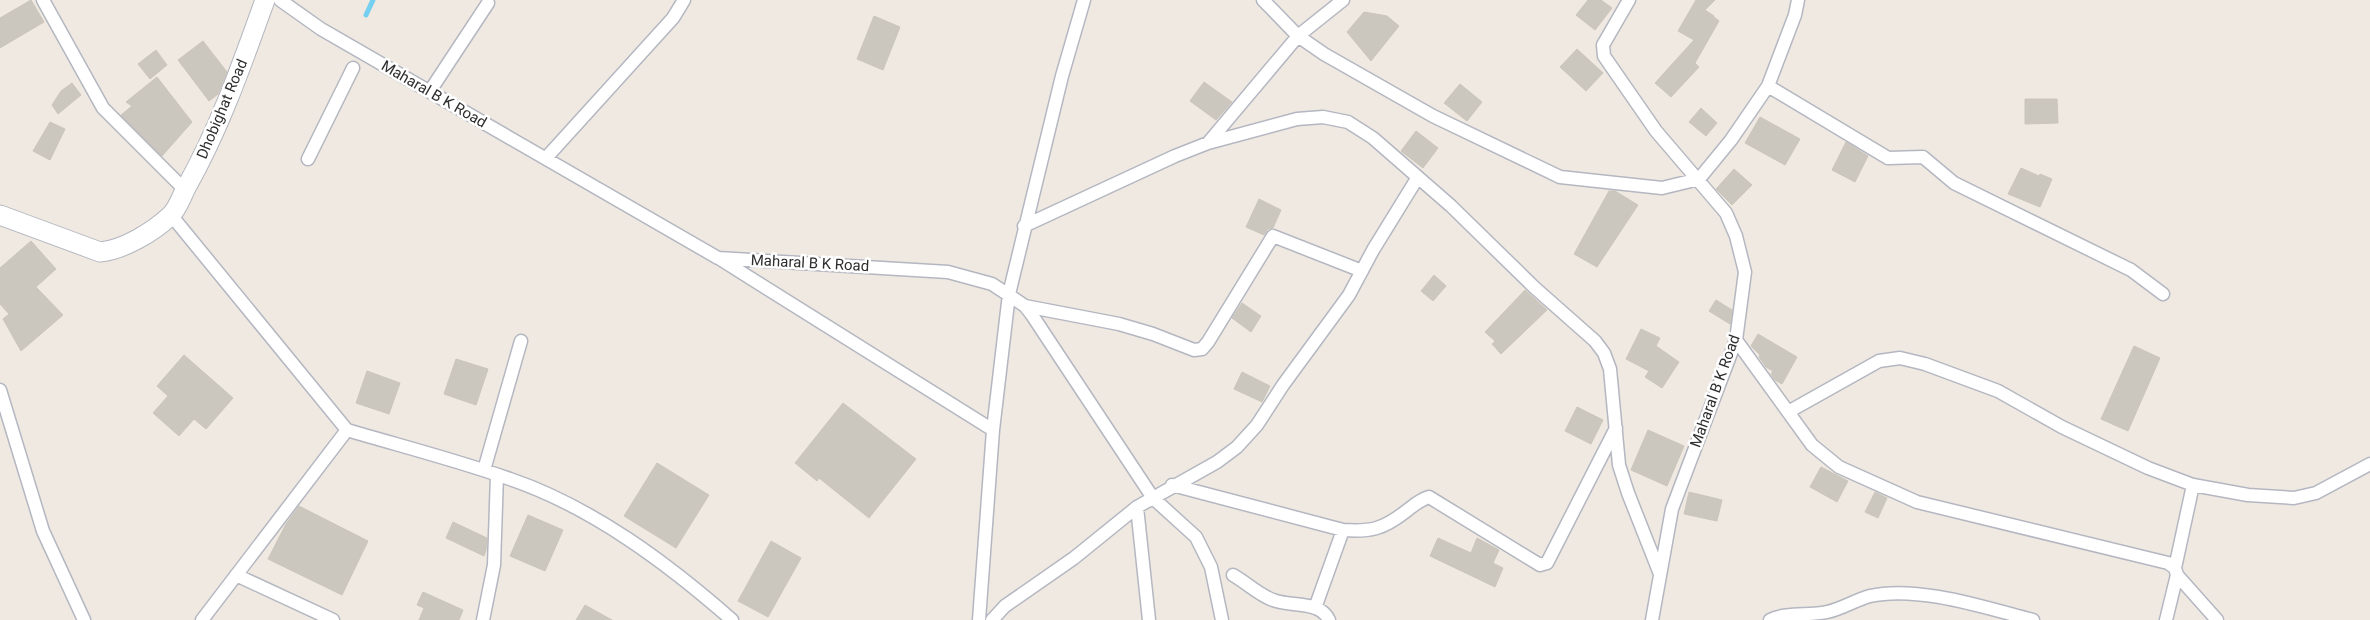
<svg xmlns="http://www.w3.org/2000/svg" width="2370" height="620" font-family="Roboto,sans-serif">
<rect width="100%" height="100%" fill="#efe9e1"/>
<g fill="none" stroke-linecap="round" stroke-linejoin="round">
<path stroke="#75cff0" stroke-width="5" d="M366,15L373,0"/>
</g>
<path fill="#cbc7bf" stroke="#cbc5ba" d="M31,0L44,22L0,48V18Z
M1588,0H1601L1612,8L1595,30L1576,15Z
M1696,0H1715L1705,10L1714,16L1712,20L1714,17L1719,21L1695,63L1699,67L1671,97L1655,83L1694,40L1678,31Z
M1364,12L1387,16L1399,26L1371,61L1347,32Z
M874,16L900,27L883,70L857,59Z
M203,41L227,72L218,94L209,101L178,60Z
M1577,49L1603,73L1586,91L1560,67Z
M156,50L167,65L150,79L138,64Z
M157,77L192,122L162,156L121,115L132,106L126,102Z
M1204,82L1232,102L1216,120L1190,101Z
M72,83L81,95L58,114L52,105L61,91Z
M1460,84L1482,102L1467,121L1444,103Z
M2025,99H2057L2058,123L2025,124Z
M1701,108L1717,123L1706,136L1689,122Z
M1760,117L1800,139L1785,165L1745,143Z
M50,122L65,129L50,160L33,151Z
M1416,131L1438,148L1423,168L1401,151Z
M1846,142L1868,156L1855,182L1832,170Z
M2021,168L2039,176L2040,174L2052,179L2040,207L2008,194Z
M1734,169L1752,185L1732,205L1716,189Z
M1609,191H1615L1638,205L1597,267L1574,254Z
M1259,199L1281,210L1273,228L1268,229L1264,235L1246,227Z
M31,241L56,269L36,287L63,315L21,351L3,319L9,314L0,304V268Z
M1434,275L1446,286L1433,301L1421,291Z
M1525,290L1547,310L1501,354L1492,344L1495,341L1485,332Z
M1716,300L1732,310L1730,324L1709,311Z
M1242,303L1261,316L1251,332L1232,318Z
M1641,329L1660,338L1656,346L1679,362L1662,388L1645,377L1649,371L1626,359Z
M1758,334L1797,357L1782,384L1775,380L1771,374L1773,371L1766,367L1759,357L1760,355L1751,346Z
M2134,346L2160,358L2128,431L2101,419Z
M184,355L233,398L206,429L194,419L179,436L153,413L168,396L157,386Z
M456,359L488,369L476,405L444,394Z
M367,371L400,383L389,414L356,403Z
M1242,372L1270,386L1262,402L1234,389Z
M843,403L916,459L869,518L819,478L817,481L795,463Z
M1577,407L1603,420L1591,444L1565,431Z
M1648,430L1684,446L1667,486L1631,470Z
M657,463L709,495L676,548L624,516Z
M1821,467L1848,481L1837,502L1810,487Z
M1689,492L1722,500L1717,521L1684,514Z
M1875,492L1887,498L1878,518L1865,512Z
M299,506L368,541L342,595L268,559L286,524Z
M528,515L563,530L545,571L510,556Z
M453,522L487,538L486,550L484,556L446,538Z
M1438,538L1471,553L1477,538L1499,550L1493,563L1503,568L1495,587L1430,556Z
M771,541L801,558L768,617L738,601Z
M423,592L463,610L459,620H419L424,608L417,605Z
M585,605L612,620H576Z"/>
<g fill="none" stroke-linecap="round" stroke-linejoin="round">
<g stroke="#b4b7c1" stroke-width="15">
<path id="street" d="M43,0L103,108L185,190
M280,0L321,29L718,258L948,272L992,284L1025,306L1032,315L1153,498L1196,537L1211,567L1222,620
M1263,0L1298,36L1324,54L1433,116L1560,177L1662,188L1699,179L1731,140L1768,86L1888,158L1923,157L1954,183L2131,270L2163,294
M1629,0L1603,45L1604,56L1656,131L1726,213L1736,236L1745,272L1736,340L1672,509L1652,620
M1768,86L1795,15L1798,0
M430,91L488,3
M1208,143L1298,36L1343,0
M546,158L673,18L684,0
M308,159L353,68
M171,215L347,430L202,620
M1024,226L1175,156L1208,143L1297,119L1323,117L1348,122L1373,138L1451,206L1535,288L1595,341L1604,353L1610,369L1619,465L1628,493L1660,574
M720,259L993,430
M1025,306L1119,324L1153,334L1194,350L1202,349L1208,342L1273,236L1362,271
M1736,340L1812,445L1839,467L1917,502L2168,563L2175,568L2177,575L2166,620
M0,390L43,531L84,620
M1788,412L1879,361L1900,358L1925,364L1998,391L2062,427L2148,468L2193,485L2248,495L2294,498L2316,493L2370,464
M347,430C401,446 456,460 510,479C592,507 667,563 732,620
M484,470L521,341
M1172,485L1343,530C1371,532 1383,529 1405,512C1413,506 1419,500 1429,497L1540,565L1547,563L1616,428
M1137,507L1149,620
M2175,568L2193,485
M236,575L333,620
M1233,575C1247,583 1259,595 1273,600C1290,607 1320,600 1329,620
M2177,575L2217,620
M1315,608L1343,530
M483,620L494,565L497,475
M979,620L993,430L1009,294L1062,76L1084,0
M992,620L1005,606L1074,558L1137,507L1217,462L1237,447L1257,425L1283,385L1349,295L1373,250L1418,177
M1770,620C1786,612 1809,616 1827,612C1842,609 1855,600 1870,596C1918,585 1986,608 2033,620"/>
</g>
<g stroke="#b4b7c1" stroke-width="21">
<path id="secondary" d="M0,215L100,252C123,250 153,232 170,216C178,209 182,195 187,186C220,127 242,64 265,0"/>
</g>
<use href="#street" stroke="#fff" stroke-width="12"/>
<use href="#secondary" stroke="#fff" stroke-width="19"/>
</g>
<g text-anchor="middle" stroke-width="5" stroke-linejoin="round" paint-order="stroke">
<g font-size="15" fill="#2e2e2e" stroke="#fff">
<text transform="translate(434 94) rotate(30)" y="5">Maharal B K Road</text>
<text transform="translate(222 109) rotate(-67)" y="5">Dhobighat Road</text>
<text transform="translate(810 263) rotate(3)" y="5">Maharal B K Road</text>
<text transform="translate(1715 391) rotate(-70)" y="5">Maharal B K Road</text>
</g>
</g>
</svg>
